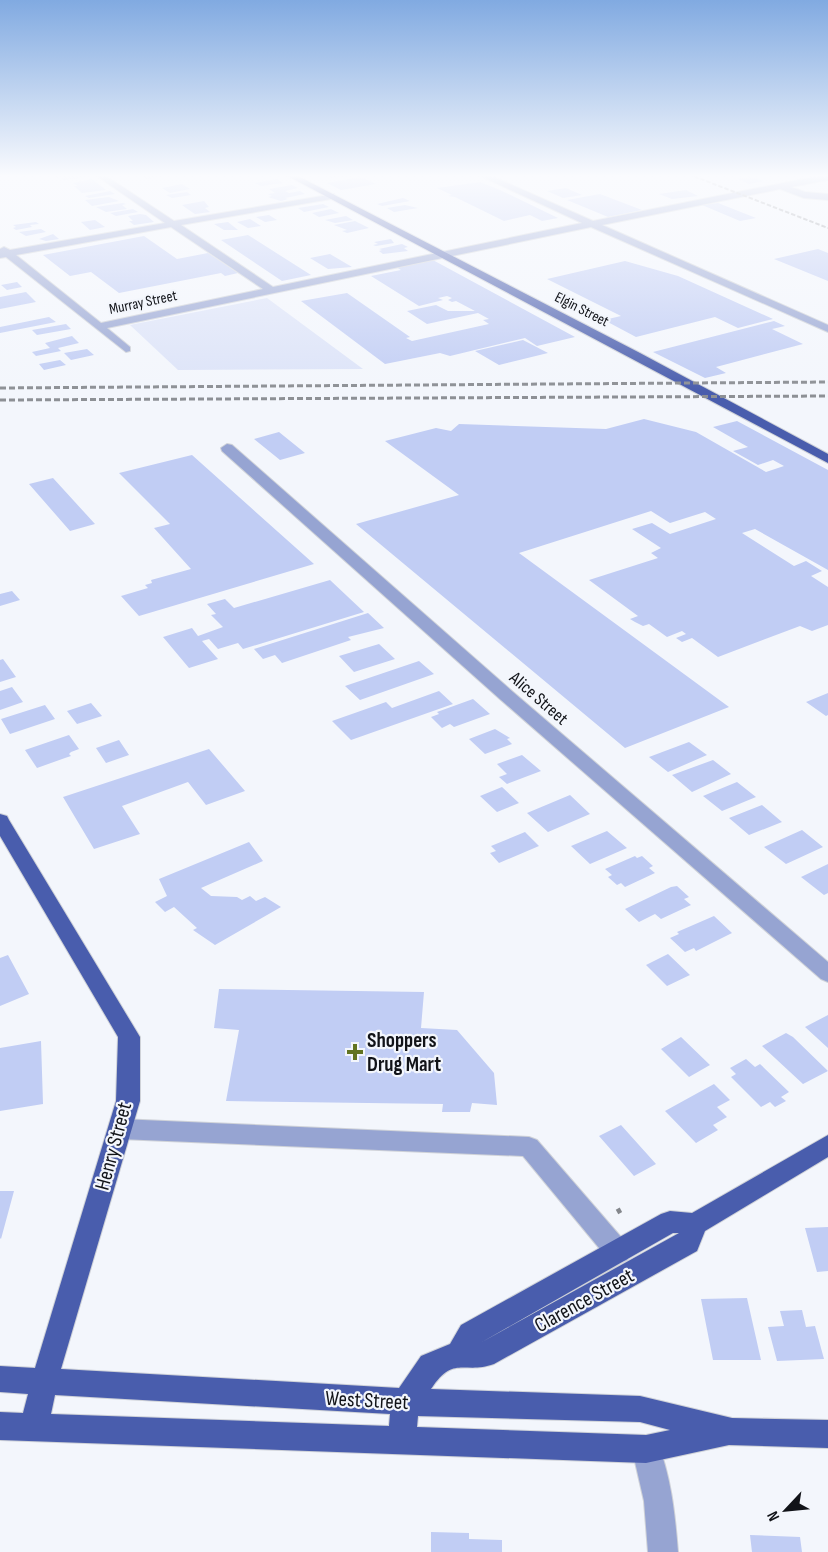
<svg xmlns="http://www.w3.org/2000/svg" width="828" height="1552" font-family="'Sofia Sans Condensed',sans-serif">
<rect width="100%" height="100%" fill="#f3f6fc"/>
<path fill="#dce3f8" d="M267,298L363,369L178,370L130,325Z"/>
<path fill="#c1cdf4" d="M82,174L87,177L64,180L62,179L64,177L57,178L52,175Z
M135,174H167V175L147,179Z
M330,174H365V175L331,178L324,175Z
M361,177L376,184L341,190L327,183Z
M749,177L754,178L764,181L749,184L738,179Z
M92,179L106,190L82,193L74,186H78L73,183Z
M277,179L283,183L261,186L255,183Z
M480,182L500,190L558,218L542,221L530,215L504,221L455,197L448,196L452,195L437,188Z
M182,184L190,189L170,193L162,188Z
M292,185L298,188L285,191L289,193L300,191L305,194L285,198L288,199L281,201L268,197L272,196L268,194L275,193L269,189Z
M566,188L582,195L563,198L547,191Z
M686,190L698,196L672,199L659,194Z
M110,191L115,194L89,198L85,196Z
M187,192L191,195L172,198L166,195Z
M600,194L642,210L608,217L567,200Z
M109,197L119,201L92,206L85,200Z
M403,198L410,201L382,206L377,204Z
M204,201L209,207L205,208L210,212L195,214L186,208L194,206L186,208L182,205Z
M123,203L126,204L122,205L127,209L106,212L96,207Z
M718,203L756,218L740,221L702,205Z
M323,204L329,207L304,212L298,208Z
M405,205L418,208L394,212L387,208Z
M133,209L138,212L116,216L110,213Z
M331,209L339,213L319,217L312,213Z
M140,214L146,215L154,222L134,225L129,221H133L128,216Z
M269,215L277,220L265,222L256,217Z
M346,216L353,220L335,223L325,220Z
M250,219L261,226L248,228L237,222Z
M95,220L105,227L90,230L81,222Z
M355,221L369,228L347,233L342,231L347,230L334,225Z
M36,222L39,224L30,225L32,227L16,230L13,228L16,227L13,225Z
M228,222L238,230H224L214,224Z
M41,229L46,232L26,236L19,232Z
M53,234L59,239L46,241L39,239Z
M248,235L311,275L282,281L221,240Z
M144,236L177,259L208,253L238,273L225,276L221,273L119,293L91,272L70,276L43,255Z
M391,239L394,243L376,246L373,245L378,244L374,242Z
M402,244L408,247L404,248L408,251L383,254L379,251L382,250L379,249Z
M818,249L828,253V281L774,259Z
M330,254L352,267L328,269L310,258Z
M431,259L575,337L537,346L525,338L450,356L440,353L385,364L301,301L347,293L410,337L406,338L412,341L489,324L483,320L489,319L478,313L427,324L407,311L436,305L448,311H475L456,301L452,302L448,300L452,298L447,296L438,298L443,300L419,306L371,276L401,270L396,267Z
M625,261L678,276L773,319L738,328L715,317L636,337L604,320L621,316L547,279Z
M17,282L22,287L7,290L1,285Z
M26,292L36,302L0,309V297Z
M49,317L56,322L0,333V327Z
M774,321L785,326L772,329L803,344L716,367L726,373L705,378L653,352Z
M66,324L71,329L37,335L32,330Z
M72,336L79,343L58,348L61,351L36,356L32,352L50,348L45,343Z
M523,340L548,353L499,365L475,351Z
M87,349L94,355L71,360L64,353Z
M60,360L66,365L44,370L39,364Z
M644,419L696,432L766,472L784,466L773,460L758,465L733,451L748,447L713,427L737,421L828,470V570L755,529L742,533L794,566L806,561L822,571L811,576L828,587V625L812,631L800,626L718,657L692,638L682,642L676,638L686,634L682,631L667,637L649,624L643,626L635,622L630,619L638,616L589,580L658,558L651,553L661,548L632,529L652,523L670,534L716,519L705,512L670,523L651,511L519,553L729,707L625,748L356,524L459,495L385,441L436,428L451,431L459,424L606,429Z
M279,432L305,453L280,460L254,439Z
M192,455L314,564L139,616L121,596L148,588L145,585L152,583L151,580L191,569L154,528L170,524L119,473Z
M53,478L95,524L70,531L29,484Z
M330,580L364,612L243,649L238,643L218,649L209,639L202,641L218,659L189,668L163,637L192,628L198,636L223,627L211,615L216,614L207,604L225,599L234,608Z
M12,591L20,600L0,606V594Z
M368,613L384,628L348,637L351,640L282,663L275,655L263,659L254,649Z
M379,644L395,659L354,672L339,656Z
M3,659L16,677L0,682V660Z
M419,661L434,674L360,700L345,686Z
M12,687L23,702L0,710V691Z
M439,691L453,704L351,740L332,721L386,702L392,708Z
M828,693V715L826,716L806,702Z
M473,699L490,714L454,727L450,724L442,728L431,717L439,714L437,712Z
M91,703L102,716L77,724L67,711Z
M45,705L55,719L10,734L1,719Z
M495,729L510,738L507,739L512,744L485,754L469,739Z
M69,735L79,749L71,752L69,754L71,756L65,758L37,768L25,750Z
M119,740L129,755L106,763L96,748Z
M689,742L707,755L668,772L649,757Z
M209,749L245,791L206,805L188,782L122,806L140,834L94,849L63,797Z
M522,755L541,771L507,784L499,777L507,774L497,764Z
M713,760L731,774L692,792L672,775Z
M737,782L756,797L722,811L703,796Z
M502,787L519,803L497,812L480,796Z
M570,795L590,814L548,832L527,813Z
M762,805L782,822L749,835L729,818Z
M802,830L823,847L786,864L764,847Z
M607,831L627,848L590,864L571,846Z
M525,832L539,846L499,863L490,853L496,851L491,846Z
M249,842L263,861L201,888L211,896L237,897L242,900L250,896L256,901L265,897L281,907L215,945L193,930L197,928L174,907L165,912L155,902L167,896L159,879Z
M635,856L637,858L642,856L653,866L649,868L655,873L625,887L621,883L617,885L608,877L612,875L605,869Z
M828,864V893L824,895L801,877Z
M677,886L689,897L684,899L691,905L661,919L655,914L639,922L625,909L671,887Z
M714,916L732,933L696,951L694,948L685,952L670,938L679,934L677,932Z
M668,954L690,975L667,986L646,965Z
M8,955L29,994L0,1006V958Z
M219,989L424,992L421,1028L457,1030L494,1073L497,1105L472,1103L470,1112H442L443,1104L226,1101L239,1030L214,1028Z
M828,1015V1048L805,1027Z
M786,1033L793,1037L828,1071L803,1084L762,1046Z
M681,1037L710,1065L689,1077L661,1049Z
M41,1041L43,1104L0,1111V1048Z
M746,1059L755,1067L760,1064L789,1092L781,1097L786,1101L775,1107L770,1102L761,1107L731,1077L736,1074L730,1068Z
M714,1084L730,1100L717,1107L727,1117L713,1125L718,1130L696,1143L665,1111Z
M621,1125L656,1164L634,1176L599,1136Z
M0,1191H14L1,1239L0,1238Z
M828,1227V1271L817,1272L805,1228Z
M747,1298L761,1360H713L701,1299Z
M802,1310L806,1327L815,1326L824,1359L777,1361L768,1327L784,1326L780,1311Z
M431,1532L469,1533V1539L502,1540V1552H431Z
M750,1535L800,1537L802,1552H752Z"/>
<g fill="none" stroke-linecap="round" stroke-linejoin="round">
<g stroke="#cfd2d8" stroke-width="2">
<path id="minor" d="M94,174H103L174,221L334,194V198L331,199L181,225L273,287L582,223L476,174H487L593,221L828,174V180L791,187L805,192L828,194V200L804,198L780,189L602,225L828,325V332L591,227L107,328L130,347V351L126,352L6,257L0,258V249L4,247L10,250L165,223ZM171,227L263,289L101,323L16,255Z
M227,444L232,445L513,692L828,962V982L821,979L501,700L222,451L221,448Z
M120,1119L529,1137L537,1140L627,1244L631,1252L627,1260L618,1263L609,1260L523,1156L120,1139L112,1136L108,1129L112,1122Z
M646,1435L656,1439C671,1475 675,1514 678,1552H648L644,1501L632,1449L636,1439Z"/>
</g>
<g stroke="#cfd2d8" stroke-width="2">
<path id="major" d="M284,174H294L640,353L828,454V463Z
M0,814L7,816L9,820L140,1037V1101L61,1369L399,1388L421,1356L450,1344L461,1325L661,1214L670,1211L692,1213L828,1135V1157L705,1231L697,1251L494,1364C464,1375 454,1354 431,1389L640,1396L732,1418L828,1420V1448L729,1445L646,1463L0,1440V1412L23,1413L28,1394L0,1392V1366L35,1368L116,1101L118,1037L0,836ZM673,1233H679L482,1342ZM55,1395L390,1414L389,1426L51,1414ZM418,1416L640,1422L670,1430L646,1435L417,1427Z"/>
</g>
<path stroke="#84878c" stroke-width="5" stroke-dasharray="4.5 7" stroke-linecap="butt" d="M617,1212L624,1208"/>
<use href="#minor" fill="#96a4d2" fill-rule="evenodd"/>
<use href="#major" fill="#495dad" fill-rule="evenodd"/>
<path stroke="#8d9095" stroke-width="2" stroke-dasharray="4.5 2" stroke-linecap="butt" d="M688,174L828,228"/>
<path stroke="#8d9095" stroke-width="3" stroke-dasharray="6 3" stroke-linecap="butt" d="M0,388L828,382
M0,400L828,396"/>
</g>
<linearGradient id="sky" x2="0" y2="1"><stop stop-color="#81aae1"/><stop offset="0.45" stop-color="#fafbfe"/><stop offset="1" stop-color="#fafbfe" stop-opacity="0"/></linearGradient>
<rect width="828" height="391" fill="url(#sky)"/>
<path fill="#627422" stroke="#f3f6fc" stroke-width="2" d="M352 1043h6v6h6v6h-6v6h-6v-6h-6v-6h6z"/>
<g text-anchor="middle" stroke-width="4.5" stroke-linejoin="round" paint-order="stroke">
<g font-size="15" fill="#111318" stroke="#f3f6fc">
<text transform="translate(143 302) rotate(-12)" y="5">Murray Street</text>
<text transform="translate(582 309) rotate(27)" y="5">Elgin Street</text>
</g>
<g font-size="18" fill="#111318" stroke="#f3f6fc">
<text transform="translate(539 698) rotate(41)" y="6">Alice Street</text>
</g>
<g font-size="21" font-weight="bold" fill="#111318" stroke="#f3f6fc" text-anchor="start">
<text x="367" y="1047">Shoppers<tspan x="367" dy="24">Drug Mart</tspan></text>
</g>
<g font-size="21" fill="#111318" stroke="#f3f6fc">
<text transform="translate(113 1146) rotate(-75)" y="7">Henry Street</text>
<text transform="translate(584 1300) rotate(-29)" y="7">Clarence Street</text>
<text transform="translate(367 1400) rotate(3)" y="7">West Street</text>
</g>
</g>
<g transform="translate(786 1510) rotate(244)" stroke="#f3f6fc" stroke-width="4.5" paint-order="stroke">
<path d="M0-4.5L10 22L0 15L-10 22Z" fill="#111318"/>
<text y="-9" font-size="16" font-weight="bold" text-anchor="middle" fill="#111318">N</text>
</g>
</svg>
